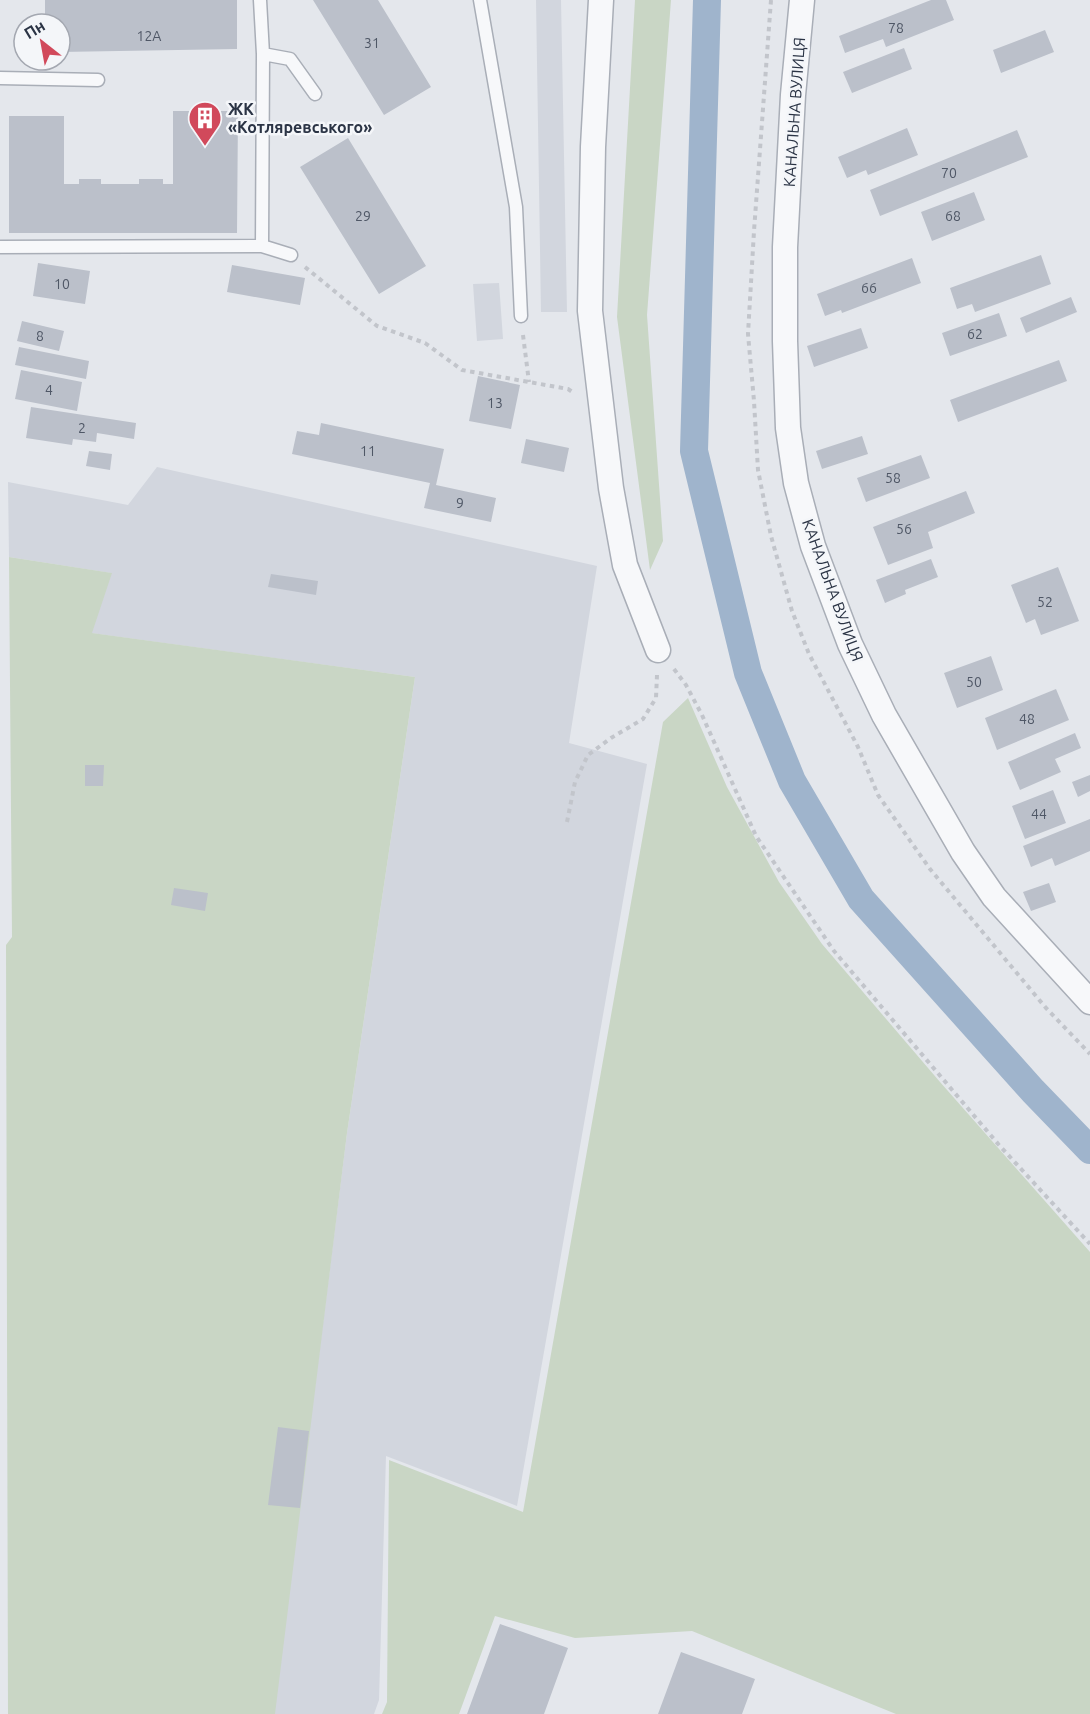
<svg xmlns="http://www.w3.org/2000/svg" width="1090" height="1714" font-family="Ubuntu,sans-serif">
<rect width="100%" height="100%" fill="#e4e7ec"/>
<path fill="#d2d6de" d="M536,0H561L567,312H541Z
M499,283L503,339L477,341L473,284Z
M157,467L597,566L569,743L647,764L517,1506L386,1456L379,1700L374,1714H275L274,1710L347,1133L415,677L91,633L111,573L9,557L8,482L128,505Z"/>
<path fill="#c9d6c5" d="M635,0H671L647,315L663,541L650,570L617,317Z
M9,557L112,573L92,633L415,677L347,1133L275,1714H8L6,945L12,937Z
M688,698L727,787L779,882L822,944L940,1082L1090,1252V1714H896L692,1631L575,1638L495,1616L459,1714H382L387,1702L389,1460L523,1512L663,722Z"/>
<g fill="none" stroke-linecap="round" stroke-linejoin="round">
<path stroke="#9fb4cc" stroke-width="28" d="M707,0L694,451L748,673L792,781L861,899L1033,1091L1090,1150"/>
</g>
<path fill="#bbc0ca" d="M45,0H237V49L60,52V24H45Z
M313,0H378L431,87L384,115Z
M931,0H946L954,20L886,47L883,39L845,53L839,36Z
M1045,30L1054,52L1001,73L993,50Z
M904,48L912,69L852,93L843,72Z
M173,111H238L237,233H9V116H64V184H79V179H101V184H139V179H163V184H173Z
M907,128L918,155L868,175L866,170L847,178L838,157Z
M1017,130L1028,157L880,216L870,190Z
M348,138L426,266L379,294L300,167Z
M974,192L985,220L932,241L921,212Z
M1041,255L1051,284L975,312L972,304L957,309L950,288Z
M912,258L921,283L842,313L841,310L825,316L817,294Z
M38,263L90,271L85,304L33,296Z
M232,265L305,278L300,305L227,292Z
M1071,297L1077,312L1026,333L1020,318Z
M999,313L1007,336L950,356L942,333Z
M22,321L64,331L59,351L17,341Z
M861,328L868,348L814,367L807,346Z
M19,347L89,361L86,379L15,365Z
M1059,360L1067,381L958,422L950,400Z
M21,370L82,382L77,411L15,399Z
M478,376L520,385L511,429L469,421Z
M31,407L136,423L134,439L97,433L96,442L73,439L72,445L26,438Z
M321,423L444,449L436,485L496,498L491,522L424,508L430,483L292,454L297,431L319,435Z
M862,436L868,454L822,469L816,451Z
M526,439L569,448L564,472L521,463Z
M89,451L112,454L110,470L86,466Z
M921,455L930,478L866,502L857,478Z
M966,491L975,513L928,532L933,548L888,565L873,527Z
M931,559L938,577L905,590L906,594L885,603L876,580Z
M1058,567L1079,621L1041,635L1035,619L1026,623L1011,585Z
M271,574L318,581L316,595L268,587Z
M991,656L1003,690L957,708L944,673Z
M1056,689L1069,720L997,750L985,718Z
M1075,733L1081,748L1055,759L1061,772L1020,790L1008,762Z
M85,765H104L103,786H85Z
M1090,775V791L1078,797L1072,782Z
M1053,790L1066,823L1025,839L1012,806Z
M1090,819V851L1055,866L1052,858L1031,867L1023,846Z
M1049,883L1056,902L1031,911L1023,892Z
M174,888L208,893L205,911L171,905Z
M278,1427L309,1431L300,1508L268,1505Z
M500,1624L568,1648L544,1714H467Z
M681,1652L755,1679L742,1714H658Z"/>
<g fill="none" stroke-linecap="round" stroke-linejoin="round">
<g stroke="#a9aeb7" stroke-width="15">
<path id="lane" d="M260,0L263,54L262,246L291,255
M480,0L516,207L521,316
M263,54L290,59L315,94
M0,78L98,80
M0,247L262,246"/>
</g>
<g stroke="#a9aeb7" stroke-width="27">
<path id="street" d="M601,0L593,147L590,311L611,488L625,565L658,650
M802,0L793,95L785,247V341L788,428L796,483L813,546L850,644L884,715L963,852L994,897L1090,1002"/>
</g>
<path stroke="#c2c5cb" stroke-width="4" stroke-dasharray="4.5 4.5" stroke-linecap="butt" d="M771,0L754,231L748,334L754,401L758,470L771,536L792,611L809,654L858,747L878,795L930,869L1046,1008L1090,1054
M305,267L377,326L425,343L462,370L568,389L574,393
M523,335L529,382
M674,669L686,685L702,715L756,836L834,951L999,1145L1090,1244
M567,822L575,782L588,755L611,738L643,719L656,698L657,675"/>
<use href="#lane" stroke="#f7f8fa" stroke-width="12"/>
<use href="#street" stroke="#f7f8fa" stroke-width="24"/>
</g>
<defs>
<g id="building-pin" transform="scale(1.725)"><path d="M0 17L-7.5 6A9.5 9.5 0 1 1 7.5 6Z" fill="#d1495b" stroke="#f4f6f9"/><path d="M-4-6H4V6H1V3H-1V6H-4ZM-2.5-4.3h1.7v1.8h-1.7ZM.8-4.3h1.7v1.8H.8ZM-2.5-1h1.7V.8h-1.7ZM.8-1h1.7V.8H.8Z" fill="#fff"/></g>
</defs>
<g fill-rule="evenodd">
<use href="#building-pin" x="205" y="118"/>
</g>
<g text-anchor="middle" stroke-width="5" stroke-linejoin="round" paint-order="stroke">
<g font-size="14" fill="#4f5766">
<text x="896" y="33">78</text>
<text x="149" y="41">12А</text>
<text x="372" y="48">31</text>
<text x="949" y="178">70</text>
<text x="363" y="221">29</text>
<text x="953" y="221">68</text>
<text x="62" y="289">10</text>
<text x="869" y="293">66</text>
<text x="975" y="339">62</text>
<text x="40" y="341">8</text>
<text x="49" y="395">4</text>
<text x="495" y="408">13</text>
<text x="82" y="433">2</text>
<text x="368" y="456">11</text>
<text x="893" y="483">58</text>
<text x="460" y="508">9</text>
<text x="904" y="534">56</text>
<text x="1045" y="607">52</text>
<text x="974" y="687">50</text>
<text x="1027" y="724">48</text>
<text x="1039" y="819">44</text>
</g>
<g font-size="16" font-weight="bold" fill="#2b3445" stroke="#f4f6f9" text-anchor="start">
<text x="228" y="115">ЖК<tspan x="228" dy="18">«Котляревського»</tspan></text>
</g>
<g font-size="16" fill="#2b3445" stroke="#f4f6f9">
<text transform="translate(794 112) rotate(-86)" y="6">КАНАЛЬНА ВУЛИЦЯ</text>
<text transform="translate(833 590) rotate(70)" y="6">КАНАЛЬНА ВУЛИЦЯ</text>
</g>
</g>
<g transform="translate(42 42) rotate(329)"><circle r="28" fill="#f4f6f9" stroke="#a4a8b1" stroke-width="1.5"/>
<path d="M0-4.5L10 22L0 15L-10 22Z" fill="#d1495b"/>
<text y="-9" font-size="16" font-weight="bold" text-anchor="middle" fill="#2b3445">Пн</text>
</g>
</svg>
